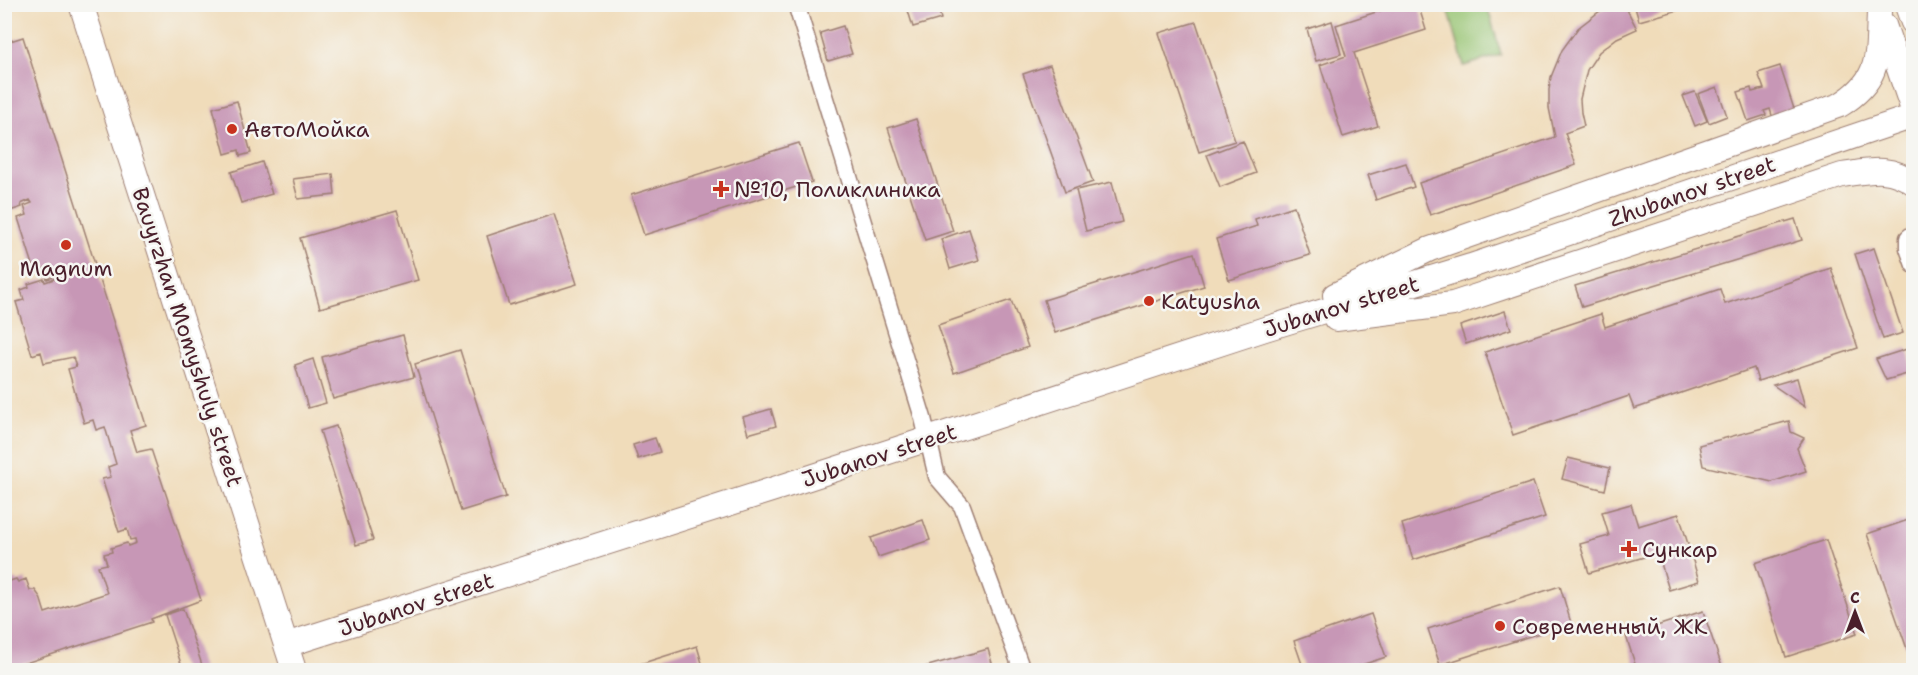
<svg xmlns="http://www.w3.org/2000/svg" width="1918" height="675" font-family="'Shantell Sans',sans-serif">
<rect width="100%" height="100%" fill="#f6f6f2"/>
<filter id="ink" filterUnits="userSpaceOnUse"><feTurbulence type="fractalNoise" baseFrequency=".0167" numOctaves="2"/><feDisplacementMap in="SourceGraphic" scale="12" xChannelSelector="R" yChannelSelector="G"/><feConvolveMatrix kernelMatrix="1 2 1 2 8 2 1 2 1" color-interpolation-filters="sRGB"/></filter>
<filter id="wash" filterUnits="userSpaceOnUse"><feTurbulence type="fractalNoise" baseFrequency=".008" numOctaves="4" result="noise"/><feDisplacementMap in="SourceGraphic" scale="24" xChannelSelector="R" yChannelSelector="G"/><feGaussianBlur stdDeviation="1.35" result="paint"/><feColorMatrix in="noise" values="0 0 0 0 0 0 0 0 0 0 0 0 0 0 0 0 0 1.4 0 .05"/><feComposite in="paint" operator="in"/></filter>
<g filter="url(#wash)">
<rect width="100%" height="100%" fill="#f0dcba"/>
<path fill="#97c472" stroke="#70724e" stroke-width="1.5" d="M1447,5H1487L1501,55L1464,66Z"/>
<g id="blocks">
<path fill="#c797b6" d="M906,4H937L941,19L913,27Z
M1401,4H1418L1426,30L1354,53L1378,126L1343,137L1320,65L1346,56L1336,25Z
M1613,4H1624L1637,29L1617,38L1599,52L1587,70L1580,99L1581,113L1584,126L1565,133L1576,165L1430,215L1419,183L1555,137L1549,108V90L1551,77L1562,50L1578,28L1600,11Z
M1634,4H1697V5L1639,21Z
M1332,21L1341,54L1316,61L1307,29Z
M1196,22L1235,141L1199,152L1159,33Z
M843,26L852,54L828,61L820,33Z
M23,37L146,425L130,430L137,452L151,449L201,600L151,619L152,622L4,670V583L16,579L18,582L26,579L30,590H35L40,597L45,613L107,593L98,566L107,564L104,554L112,552L111,548L127,543L128,546L136,543L135,539L130,540L127,529L119,532L102,479L111,477L108,467L116,464L105,427L96,430L93,420L84,423L68,369L76,367L73,357L44,363L41,352L32,355L16,302L24,300L21,290L29,287L28,284L44,279L45,282L57,278L56,276L47,279L44,268L35,271L18,218L27,215L24,206L32,203L30,200L21,204L22,207L7,212L4,210V129L9,128L8,126L4,127V43Z
M1050,65L1093,182L1065,192L1023,74Z
M1780,66L1796,115L1774,122L1770,109L1764,111L1766,115L1748,121L1738,92L1751,88L1752,92L1764,89L1758,73Z
M1717,87L1727,116L1709,123L1698,94Z
M1695,92L1707,121L1695,126L1683,96Z
M237,101L251,153L240,156L239,150L225,154L213,108Z
M916,119L953,231L925,240L888,128Z
M1243,141L1256,173L1220,187L1207,155Z
M799,143L812,182L644,235L631,195Z
M262,162L272,194L241,203L231,172Z
M1406,163L1414,187L1376,200L1368,175Z
M333,174L335,195L298,199L293,179Z
M1112,182L1122,222L1086,231L1076,190Z
M1294,206L1310,255L1229,280L1216,239L1257,226L1255,219Z
M397,210L418,280L320,308L300,238Z
M554,214L577,284L509,305L487,236Z
M1795,219L1802,240L1582,307L1575,286Z
M969,229L979,260L950,269L941,239Z
M1874,248L1903,333L1883,339L1855,254Z
M1194,253L1204,286L1055,333L1044,300Z
M1831,268L1858,348L1758,381L1754,368L1634,409L1629,396L1513,435L1485,352L1601,314L1605,327L1720,289L1725,304Z
M1011,300L1028,347L954,373L938,325Z
M1505,311L1511,329L1466,344L1460,326Z
M403,335L414,377L333,399L322,357Z
M1907,349L1914,372L1886,380L1876,359Z
M460,350L506,497L461,511L415,364Z
M313,359L326,403L308,408L295,365Z
M1797,378L1805,407L1773,385Z
M771,409L776,426L748,434L743,417Z
M1789,421L1791,432L1804,438L1797,448L1806,471L1772,482L1703,466L1699,445Z
M336,426L373,540L356,545L320,431Z
M655,438L660,452L638,459L633,445Z
M1568,458L1610,468L1605,490L1562,479Z
M1533,482L1545,517L1413,560L1402,524Z
M1631,504L1638,526L1679,514L1699,581L1669,590L1658,553L1589,573L1580,544L1609,536L1602,512Z
M1914,518V665L1913,666L1867,534Z
M923,520L930,540L878,557L871,538Z
M1826,540L1857,634L1786,657L1755,563Z
M1560,586L1571,623L1440,665L1428,629Z
M183,609L203,668L195,670H183L165,615Z
M1703,611L1723,670H1637L1626,636Z
M1371,614L1386,657L1346,670H1304L1294,641Z
M697,646L704,670H621Z
M988,649L994,670H922L921,668Z"/>
</g>
</g>
<g filter="url(#ink)">
<use href="#blocks" fill-opacity="0" stroke="#9d7e72" stroke-width="1.5"/>
<g fill="none" stroke-linecap="round" stroke-linejoin="round">
<g stroke="#9d7e72" stroke-width="19">
<path id="street" d="M796,4L923,418L937,477L962,506L1022,670
M1914,233L1908,238V248L1914,265"/>
</g>
<g stroke="#9d7e72" stroke-width="26">
<path id="secondary" d="M81,4L294,670
M1884,25L1914,113
M1335,295L1430,249L1840,105C1882,79 1877,56 1879,12
M1336,319L1453,304L1842,175C1870,171 1889,165 1914,183
M286,645L790,484L1265,329L1471,266L1914,116"/>
</g>
<g stroke="#9d7e72" stroke-width="29">
<path id="primary" d="M1908,4L1914,21"/>
</g>
<use href="#street" stroke="#fff" stroke-width="16"/>
<use href="#secondary" stroke="#fff" stroke-width="24"/>
<use href="#primary" stroke="#fff" stroke-width="27"/>
</g>
</g>
<g fill="#c8321e" stroke="#f6f6f2" stroke-width="2">
<circle cx="232" cy="129" r="6"/>
<path d="M718 180h6v6h6v6h-6v6h-6v-6h-6v-6h6z"/>
<circle cx="66" cy="245" r="6"/>
<circle cx="1149" cy="301" r="6"/>
<path d="M1626 540h6v6h6v6h-6v6h-6v-6h-6v-6h6z"/>
<circle cx="1500" cy="626" r="6"/>
</g>
<g text-anchor="middle" stroke-width="5" stroke-linejoin="round" paint-order="stroke">
<g font-size="22" fill="#4a1f2b" stroke="#f6f6f2" text-anchor="start">
<text x="244" y="137">АвтоМойка</text>
<text x="734" y="197">№10, Поликлиника</text>
<text x="66" y="276" text-anchor="middle">Magnum</text>
<text x="1161" y="309">Katyusha</text>
<text x="1642" y="557">Сункар</text>
<text x="1512" y="634">Современный, ЖК</text>
</g>
<g font-size="22" fill="#4a1f2b" stroke="#f6f6f2">
<text transform="translate(1692 191) rotate(-19)" y="8">Zhubanov street</text>
<text transform="translate(1341 306) rotate(-17)" y="8">Jubanov street</text>
<text transform="translate(188 337) rotate(72)" y="8">Bauyrzhan Momyshuly street</text>
<text transform="translate(879 455) rotate(-18)" y="8">Jubanov street</text>
<text transform="translate(416 604) rotate(-18)" y="8">Jubanov street</text>
</g>
</g>
<rect width="1918" height="675" fill="none" stroke="#f6f6f2" stroke-width="24"/>
<g transform="translate(1855 612)" stroke="#f6f6f2" stroke-width="4.5" paint-order="stroke">
<path d="M0-4.5L10 22L0 15L-10 22Z" fill="#4a1f2b"/>
<text y="-9" font-size="16" font-weight="bold" text-anchor="middle" fill="#4a1f2b">С</text>
</g>
</svg>
